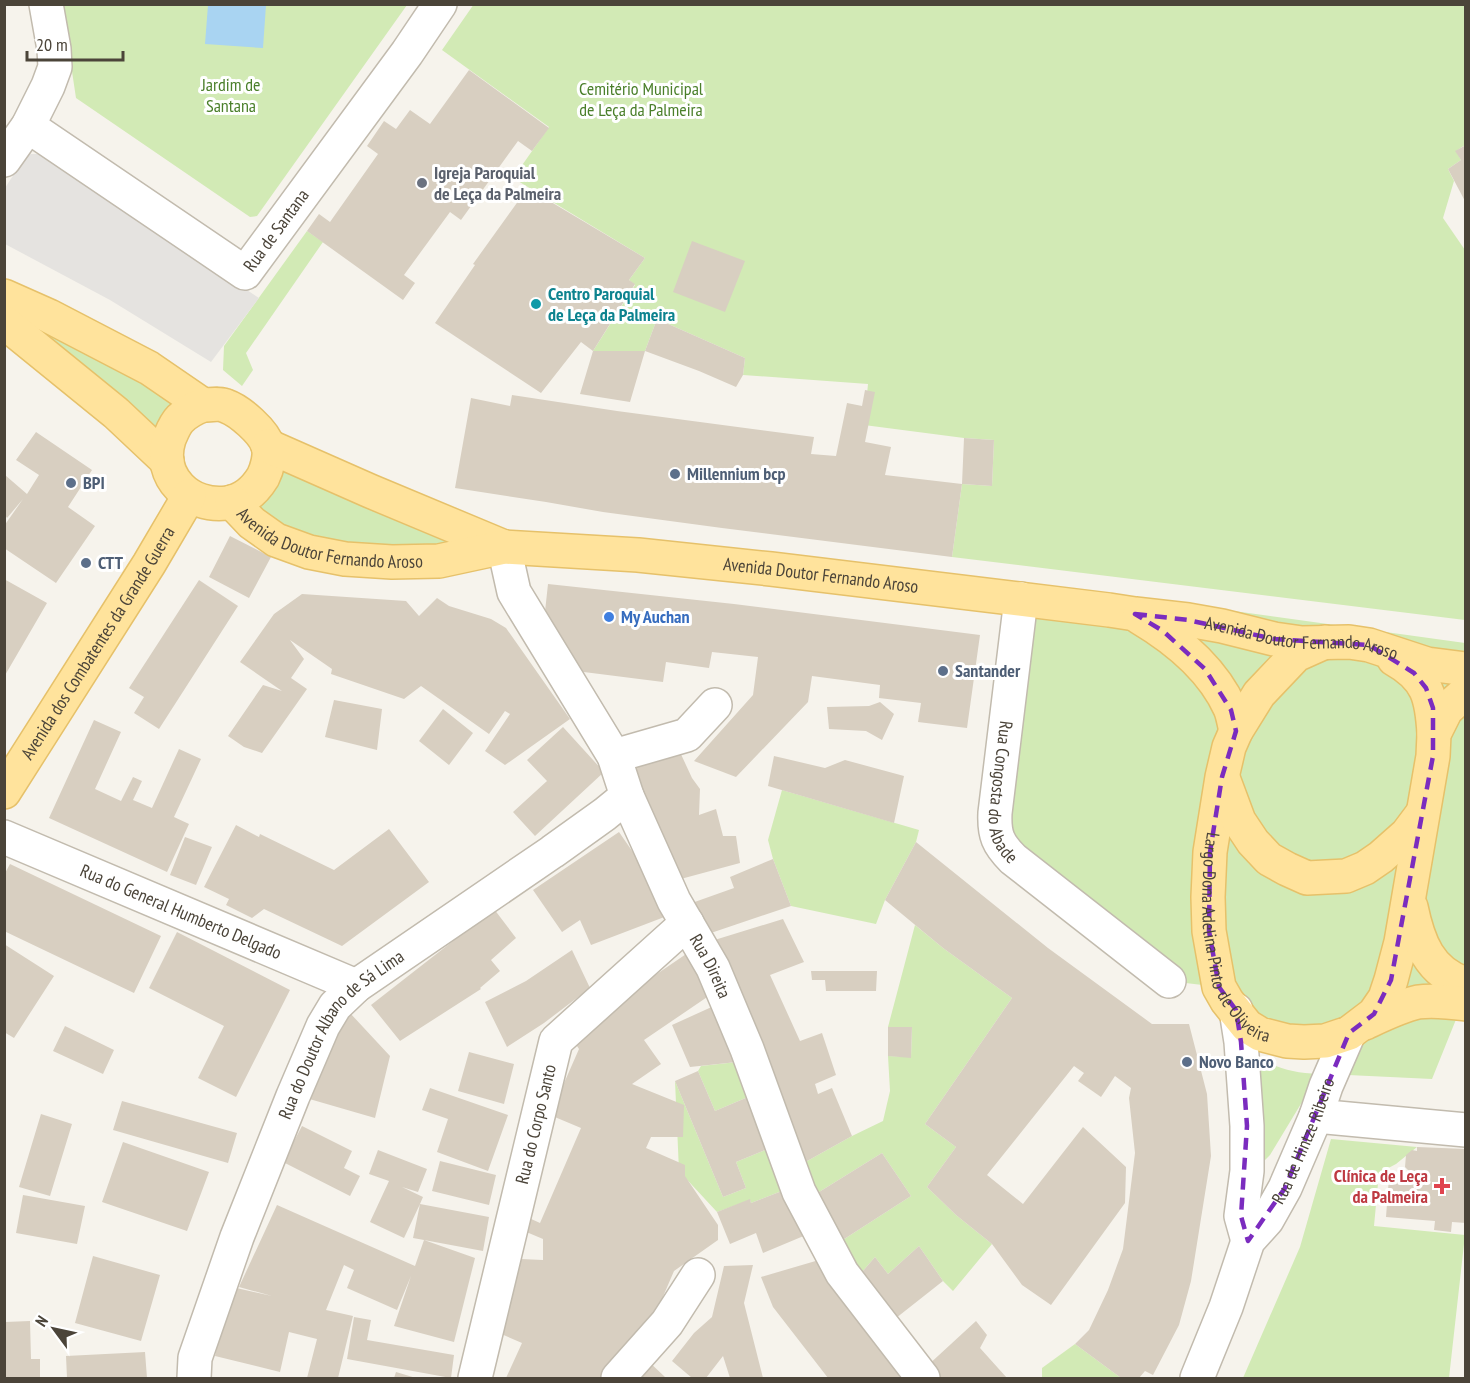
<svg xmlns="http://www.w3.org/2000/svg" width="1470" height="1383" font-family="'PT Sans Narrow',sans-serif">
<rect width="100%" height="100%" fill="#f6f3ec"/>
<path fill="#d2eab5" d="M474,4L1465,5V145L1456,151L1461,160L1448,169L1454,181L1443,218L1465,250V620L952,557L962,484L992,486L994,440L964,438L864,425L868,384L743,375L745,358L657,319L645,351H593L635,285L629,280L645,258L513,178L549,127L442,50Z
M62,5H407L257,216L250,217L76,98Z
M307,231L323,242L246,353L253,370L242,386L223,370L224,346Z
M49,316L203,405L167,446L5,322Z
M268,460L504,547L309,552L245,497Z
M1125,596L1465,643V984L1421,945L1374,1014L1287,1041L1219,987L1169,981L996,831L1021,599L1134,614Z
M782,790L919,830L916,842L885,900L876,924L791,906L773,859L768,840Z
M915,925L943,948L1012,998L925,1124L956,1147L927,1187L956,1215L992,1244L953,1291L943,1281L919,1246L888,1274L875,1257L856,1279L838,1243L911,1196L882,1153L811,1197L800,1165L852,1136L883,1121L890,1091L888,1056L911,1057L912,1027H888Z
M1407,952L1447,990H1401Z
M1457,1017L1432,1079L1348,1075L1368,1035L1396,1018Z
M1257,1057C1279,1069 1294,1073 1319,1074L1270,1155L1260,1165Z
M737,1062L748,1097L715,1111L698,1071L701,1066Z
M675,1081L723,1197L746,1188L736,1162L770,1148L787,1189L751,1203L750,1200L717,1212L679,1171Z
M1331,1139L1417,1147L1396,1164L1379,1173L1374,1226L1465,1235L1449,1378H1243L1300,1247Z
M1075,1344L1121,1378H1042V1368Z"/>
<path fill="#e5e3e0" d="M31,154H40L59,165L152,228L259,298L211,362L110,300L5,244V188L25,157Z"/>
<path fill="#a9d4f2" d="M208,5H266L263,48L205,44Z"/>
<path fill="#d8cfc1" d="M469,70L549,128L532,151L518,141L461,220L450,212L404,275L415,283L403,300L307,231L319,214L330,222L378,154L367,146L384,121L396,129L410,110L430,124Z
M1466,145V203L1448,169L1461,160L1455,151Z
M531,190L645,258L629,280L635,284L593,351L581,342L541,393L435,323L475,265L473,264L519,200L522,202Z
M692,241L745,261L725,312L673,292Z
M657,319L745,358L743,375L736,387L699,371L645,351L630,402L580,394L593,351H645Z
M865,390L875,392L865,442L891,447L885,475L962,484L964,438L994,440L992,486L962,484L952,557L722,528L603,512L546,502L455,488L471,398L510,406L512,395L617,411L814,437L811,454L836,456L847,403L862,406Z
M36,432L92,470L68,507L95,526L56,583L4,548V526L23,499L7,518L5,515V475L27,494L39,475L16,460Z
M230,536L271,557L249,598L209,577Z
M4,579L47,603L4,677Z
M199,580L238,606L159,729L134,713L144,697L129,688Z
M548,584L734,604L980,635L967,728L918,722L921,703L879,698L880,685L812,676L808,702L736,777L694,761L753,695L758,657L712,652L709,668L666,662L663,682L568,670L543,630Z
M302,594L406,601L419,616L437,598L449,606L491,619L506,628L570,719L505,765L485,751L510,714L505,711L489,734L421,686L404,699L331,674L332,669L290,640L304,659L291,678L307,689L262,753L244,747L228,736L263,685L282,691L240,662L274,614Z
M334,700L382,709L377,750L325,737Z
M880,702L894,714L882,740L866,731L829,729L827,707L869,706Z
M443,709L473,733L449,765L419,741Z
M94,720L121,732L95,789L121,801L133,777L142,781L133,800L152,808L179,749L201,759L174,817L189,824L167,872L49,818Z
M563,727L604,772L535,836L513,812L547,781L527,760Z
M679,750L692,778L700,789L699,815L716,809L723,836H736L740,863L677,880L629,766Z
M774,756L825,768L845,760L904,776L894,823L768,786Z
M236,825L259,837L260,834L334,870L389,829L429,882L342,946L264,909L252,918L226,905L229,899L204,887Z
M619,832L648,874L667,916L591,945L580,920L562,932L533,890Z
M185,837L212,847L196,885L170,875Z
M916,842L1048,948L1152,1024H1189L1207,1094L1211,1156L1191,1281L1179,1325L1153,1375L1145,1371L1139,1378H1121L1075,1344L1089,1330L1108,1290L1123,1249L1135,1153L1129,1098L1131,1088L1115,1076L1101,1097L1078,1081L1084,1073L1074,1066L987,1175L1023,1204L1083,1127L1126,1167L1125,1203L1051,1305L1022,1285L992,1244L956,1215L927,1187L956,1147L925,1124L1012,998L943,948L885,900Z
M773,859L791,906L705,935L689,904L734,888L730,877Z
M10,864L161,936L134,993L4,931V875Z
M494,909L516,938L491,960L500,971L480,988L481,989L400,1041L371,1005Z
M783,919L804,962L770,975L800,1041L822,1033L836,1075L815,1084L818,1094L832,1088L852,1136L800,1165L708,942Z
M177,932L290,990L236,1097L198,1078L224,1026L149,988Z
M4,944L54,976L14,1038L4,1032Z
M572,950L590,988L544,1023L507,1047L485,1002L526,981Z
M692,950L719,989L644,1040L661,1064L632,1084L684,1105L683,1137H651L646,1148L685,1165V1176L718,1225V1240L674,1271L631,1371L620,1378H506L522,1343L499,1333V1310L521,1259L543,1260V1239L524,1231L529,1218L540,1223L581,1128L550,1115L579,1049L569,1034Z
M811,971H877L876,991H826L825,980H812Z
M716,1005L737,1062L690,1067L672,1025Z
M350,1013L390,1056L375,1118L306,1098L328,1044Z
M65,1026L114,1050L103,1074L53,1051Z
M888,1027H912L911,1058L888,1056Z
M469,1052L514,1064L504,1104L458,1091Z
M698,1071L715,1111L748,1097L770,1148L736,1162L746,1188L723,1197L675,1081Z
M430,1088L508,1115L488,1171L437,1152L448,1119L422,1110Z
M122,1101L237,1133L228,1163L113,1130Z
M41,1114L72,1124L50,1196L19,1187Z
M302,1126L352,1151L344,1168L360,1176L350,1196L283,1162Z
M123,1142L209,1172L187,1231L102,1202Z
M1417,1147L1466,1149V1223L1452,1222L1451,1232L1434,1230L1435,1221L1386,1217L1389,1177L1415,1179V1173H1411L1405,1167L1406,1155L1412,1150L1417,1151Z
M378,1150L427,1169L418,1192L402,1187L423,1197L420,1204L489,1217L483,1251L424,1240L475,1258L454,1342L394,1326L411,1276L397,1310L347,1288L354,1270L344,1265L326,1310L353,1316L338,1378H307L317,1339L289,1332L280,1372L215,1356L232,1287L272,1296L239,1287L277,1205L415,1266L424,1240L413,1238L420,1204L404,1238L370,1222L389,1181L369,1174Z
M882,1153L911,1196L838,1243L811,1197Z
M440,1161L496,1175L489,1205L432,1191Z
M787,1189L806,1235L763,1253L756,1233L730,1244L717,1212L750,1199L751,1203Z
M23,1195L85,1206L77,1244L16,1233Z
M919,1246L943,1281L891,1322L856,1279L875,1257L888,1274Z
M93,1256L160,1275L141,1341L75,1323Z
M819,1260L861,1324L900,1375L899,1378H828L773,1307L761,1277Z
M753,1265L744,1303L763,1378H730L723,1356L706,1378H692L672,1361L694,1333L712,1317L724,1266Z
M354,1317L371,1320L367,1340L454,1355L451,1378L347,1359Z
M30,1321L31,1359H40V1378H6L5,1322Z
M976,1321L987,1335L980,1348L1007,1378H935L926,1367Z
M145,1352L147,1378H67L66,1356Z
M646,1359L665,1377L663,1378H626Z
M396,1372L416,1378H394Z"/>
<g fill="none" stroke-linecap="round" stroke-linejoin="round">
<g stroke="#c2bbae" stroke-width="36">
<g id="minor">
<path id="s1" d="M28,126L245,273L407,53L440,4"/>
<path d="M4,160L28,126L48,86L55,67L54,49L46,4"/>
<path id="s2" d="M504,547L514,592L614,756L627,796L674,901L713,968L747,1049L799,1192L842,1273L923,1378"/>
<path id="s3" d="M1021,599L995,813C994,835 998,844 1013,859L1169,981"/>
<path d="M614,756L687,735L715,705"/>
<path id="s4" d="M4,837L356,986"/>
<path d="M1236,1010L1241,1042L1247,1126V1171L1241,1216L1248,1241"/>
<path d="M1316,1116L1466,1130"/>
<path id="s5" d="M194,1378L195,1358L237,1237L293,1096L323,1026L335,1006L356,986L552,852L605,814L627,796"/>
<path id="s6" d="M475,1378L556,1041L687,923"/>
<path d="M618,1378L667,1323L698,1275"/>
<path id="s7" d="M1197,1378L1226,1307L1248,1241L1267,1220L1285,1188L1316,1116L1326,1086L1349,1033"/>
</g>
</g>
<g stroke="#e6c16a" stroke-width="36">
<g id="major">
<path d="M4,296L49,316L149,368L203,405"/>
<path d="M4,322L116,413L167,461"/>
<path d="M203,405C210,405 220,403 226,406C240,411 264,432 268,446C271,455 267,469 263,477C255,490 243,501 227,503C190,508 157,477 169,439C172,432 175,424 180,419C187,412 195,408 203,405Z"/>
<path d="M268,446L370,491L504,547"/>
<path id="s8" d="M232,502L252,523L276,540L309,552L345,559L392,562L439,561L504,547L638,555L771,569L1109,610L1135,614L1188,620L1222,626L1274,639L1302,643L1349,642L1369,645L1427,664L1466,669"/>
<path d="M1139,617C1176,639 1212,668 1230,708C1233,715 1234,723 1236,731"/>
<path id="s9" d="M1325,642L1296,655L1259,694L1236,731L1229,747L1222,777L1210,852L1208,897L1209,931L1219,987L1227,1001L1247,1026L1260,1034L1287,1041L1304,1042L1325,1041L1349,1033L1374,1014L1385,998L1391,980L1401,942L1433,756L1434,734L1446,710L1466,692"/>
<path d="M1394,659C1428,678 1432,698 1434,734"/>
<path d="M1223,778L1239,821L1253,842L1269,859L1287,869L1307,878L1346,876L1365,868L1381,857L1407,834L1422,814"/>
<path id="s10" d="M4,792L149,564L189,496"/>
<path d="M1411,907C1418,941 1429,973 1466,984"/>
<path d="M1365,1023C1382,1015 1400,1006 1418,1002C1433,1000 1451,1002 1466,1004"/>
</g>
</g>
<use href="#minor" stroke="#fff" stroke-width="33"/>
<use href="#major" stroke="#ffe39c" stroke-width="33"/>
</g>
<path fill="none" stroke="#7b2cbf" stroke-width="4.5" stroke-dasharray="12 8" stroke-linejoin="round" d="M1135,614L1188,620L1274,639L1369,645L1414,673L1426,688L1433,708V756L1391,980L1374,1014L1349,1033L1285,1188L1248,1241L1241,1216L1247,1126L1241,1042L1236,1010L1219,987L1209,931L1210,852L1222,777L1236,731L1231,710L1205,669L1163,631Z"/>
<circle fill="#6b7280" stroke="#fff" stroke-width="2" cx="422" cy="183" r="6"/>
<circle fill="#0f9aa8" stroke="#fff" stroke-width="2" cx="536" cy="304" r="6"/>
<g fill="#5c6f8a" stroke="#fff" stroke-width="2">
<circle cx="675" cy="474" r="6"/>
<circle cx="71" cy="483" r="6"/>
<circle cx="86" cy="563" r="6"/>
<circle cx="943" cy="671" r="6"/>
<circle cx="1187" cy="1062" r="6"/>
</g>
<circle fill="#3f7fe0" stroke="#fff" stroke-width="2" cx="609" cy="617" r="6"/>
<path fill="#e0444e" stroke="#fff" stroke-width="2" d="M1439 1177h6v6h6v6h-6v6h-6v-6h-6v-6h6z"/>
<g text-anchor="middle" stroke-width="6" stroke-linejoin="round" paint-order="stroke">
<g font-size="18" fill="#4a7f2a" stroke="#fff">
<text x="231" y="91">Jardim de<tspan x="231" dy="21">Santana</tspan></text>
<text x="641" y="95">Cemitério Municipal<tspan x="641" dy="21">de Leça da Palmeira</tspan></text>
</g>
<g font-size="18" font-weight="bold" fill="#5b616d" stroke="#fff" text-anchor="start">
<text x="434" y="179">Igreja Paroquial<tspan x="434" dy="21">de Leça da Palmeira</tspan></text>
</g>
<g font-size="18" fill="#4b4439" stroke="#fff">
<text dy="6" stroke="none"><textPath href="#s1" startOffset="315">Rua de Santana</textPath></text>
<text dy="6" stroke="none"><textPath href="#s8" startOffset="110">Avenida Doutor Fernando Aroso</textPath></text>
<text dy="6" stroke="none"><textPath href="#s8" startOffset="609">Avenida Doutor Fernando Aroso</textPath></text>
<text dy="6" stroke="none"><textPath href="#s8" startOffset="1094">Avenida Doutor Fernando Aroso</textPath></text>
<text dy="6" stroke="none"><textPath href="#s10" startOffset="176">Avenida dos Combatentes da Grande Guerra</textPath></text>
<text dy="6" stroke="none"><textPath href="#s3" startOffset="196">Rua Congosta do Abade</textPath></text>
<text dy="6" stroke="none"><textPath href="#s4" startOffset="192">Rua do General Humberto Delgado</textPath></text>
<text dy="6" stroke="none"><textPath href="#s9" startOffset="348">Largo Dona Adelina Pinto de Oliveira</textPath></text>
<text dy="6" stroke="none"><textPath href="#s2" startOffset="470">Rua Direita</textPath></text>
<text dy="6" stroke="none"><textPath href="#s5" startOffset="380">Rua do Doutor Albano de Sá Lima</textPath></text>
<text dy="6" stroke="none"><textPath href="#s6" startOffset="261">Rua do Corpo Santo</textPath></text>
<text dy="6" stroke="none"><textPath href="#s7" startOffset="262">Rua de Hintze Ribeiro</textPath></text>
</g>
<g font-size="18" font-weight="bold" fill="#0d838f" stroke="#fff" text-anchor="start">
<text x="548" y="300">Centro Paroquial<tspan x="548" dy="21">de Leça da Palmeira</tspan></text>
</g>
<g font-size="18" font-weight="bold" fill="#4e5e75" stroke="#fff" text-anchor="start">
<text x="687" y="480">Millennium bcp</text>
<text x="83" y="489">BPI</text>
<text x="98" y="569">CTT</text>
<text x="955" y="677">Santander</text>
<text x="1199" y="1068">Novo Banco</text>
</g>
<g font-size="18" font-weight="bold" fill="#366cbe" stroke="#fff" text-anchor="start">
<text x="621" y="623">My Auchan</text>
</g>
<g font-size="18" font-weight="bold" fill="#be3a42" stroke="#fff" text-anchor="end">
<text x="1428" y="1182">Clínica de Leça<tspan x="1428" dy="21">da Palmeira</tspan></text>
</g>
</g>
<rect width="1470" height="1383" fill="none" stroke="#4b4439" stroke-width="12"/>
<g transform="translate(54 1329) rotate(303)" stroke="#ffffff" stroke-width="4.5" paint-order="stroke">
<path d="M0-4.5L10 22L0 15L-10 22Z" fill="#4b4439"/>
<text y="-9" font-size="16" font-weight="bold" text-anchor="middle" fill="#4b4439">N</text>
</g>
<path d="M27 51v9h96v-9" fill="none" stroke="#4b4439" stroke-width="3"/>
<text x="36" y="51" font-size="18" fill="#4b4439" stroke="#ffffff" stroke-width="4.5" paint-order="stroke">20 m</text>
</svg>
